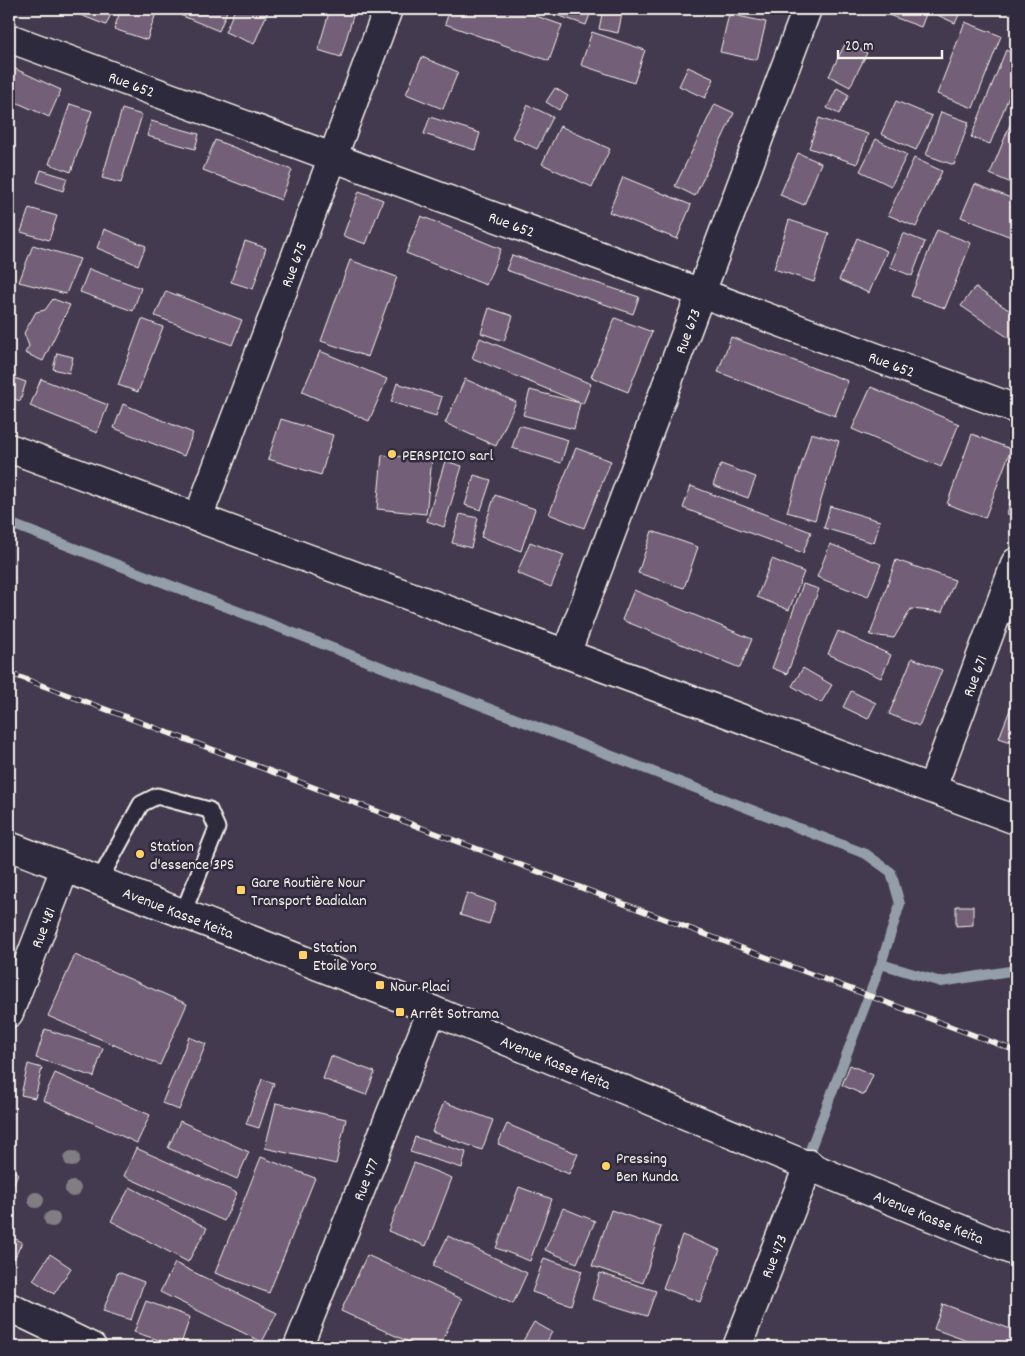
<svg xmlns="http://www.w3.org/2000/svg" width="1025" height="1356" font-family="Dekko,sans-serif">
<rect width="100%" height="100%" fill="#433a4f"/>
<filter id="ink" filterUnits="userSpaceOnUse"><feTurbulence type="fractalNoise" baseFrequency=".02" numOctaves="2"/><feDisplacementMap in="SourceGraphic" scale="10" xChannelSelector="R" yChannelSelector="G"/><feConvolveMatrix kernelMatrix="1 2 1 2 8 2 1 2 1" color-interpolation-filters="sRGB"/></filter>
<g filter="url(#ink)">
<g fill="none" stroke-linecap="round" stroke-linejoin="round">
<path stroke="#939ea8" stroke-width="10" d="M9,523L866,854L891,872L900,904L881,964L805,1163
M881,964L941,982L1016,970"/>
</g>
<path fill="#736078" stroke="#f4f1e8" d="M65,9H113L106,25Z
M121,9L157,10L147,40L114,29Z
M182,9H228L219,31L180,15Z
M235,9H269L254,44L225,32Z
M330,9H355L341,57L318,50Z
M450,9H516L562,25L549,61L445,24Z
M539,9H592L586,25Z
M603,9H623L618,33L599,29Z
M872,9H928L921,27Z
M938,9H962L955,23L935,14Z
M729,14L766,22L757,60L720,52Z
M965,22L1001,36L973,108L937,94Z
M592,32L645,50L634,83L581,65Z
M846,42L867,53L850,87L829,76Z
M1006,50L1016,55V79L990,144L971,137Z
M422,57L458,72L443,109L406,94Z
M9,66L61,90L49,117L9,99Z
M688,67L714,79L705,98L679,86Z
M555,88L568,96L559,110L546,102Z
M837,88L849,95L839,114L827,108Z
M896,101L932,116L916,150L881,134Z
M70,104L92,111L71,172L49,164Z
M715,104L734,113L695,196L675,186Z
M528,105L553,117L537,149L512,137Z
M122,109L142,115L121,183L102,178Z
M1016,110V185L990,174Z
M941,112L969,122L954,165L926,155Z
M430,117L480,133L475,150L424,134Z
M819,118L868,134L857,164L809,148Z
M151,121L199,134L195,149L147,136Z
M560,126L610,149L592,187L542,164Z
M876,139L907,155L891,186L860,171Z
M215,140L292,170L281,200L203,170Z
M798,153L821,163L804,205L780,195Z
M914,158L942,171L916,227L888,215Z
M41,170L67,178L63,191L37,182Z
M623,177L691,205L677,239L609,212Z
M975,184L1016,200V239L961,217Z
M359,191L383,200L366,244L343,236Z
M29,208L57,216L49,240L21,232Z
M421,216L501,249L486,285L406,253Z
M789,220L829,233L814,282L774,269Z
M104,229L146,246L138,265L97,248Z
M937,230L971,243L945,308L911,296Z
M903,233L925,242L912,276L890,267Z
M857,238L887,251L869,293L839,280Z
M245,241L266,248L253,289L231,282Z
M33,245L80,259L66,294L19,282Z
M512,255L639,297L633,314L506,270Z
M350,260L397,277L368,357L321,341Z
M89,269L141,288L133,311L80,292Z
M975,287L1016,315L1015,342L961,306Z
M166,291L242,320L232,345L155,316Z
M53,299L70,305L43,361L25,353L29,346L24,333L36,312L45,310Z
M489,308L513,316L504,341L481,333Z
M615,318L652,332L628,392L591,377Z
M142,319L163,327L138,392L118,385Z
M731,337L848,381L835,416L718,372Z
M480,338L591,384L583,404L472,358Z
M320,351L387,379L369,421L302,392Z
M57,353L73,357L69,373L53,369Z
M9,376L26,382L20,401L9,397Z
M41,379L108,405L97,433L30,406Z
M465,379L516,402L496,446L445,423Z
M397,383L442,397L436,416L391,402Z
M871,387L959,424L941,467L852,429Z
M530,390L580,403L574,429L523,415Z
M123,404L193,433L184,456L114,428Z
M281,419L333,435L321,475L268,459Z
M519,425L568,440L561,463L512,448Z
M811,433L839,441L815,520L787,512Z
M972,434L1011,449L985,518L947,504Z
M576,448L611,461L584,528L549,514Z
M382,455L432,459L426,514L377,509Z
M445,461L462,466L444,527L427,521Z
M721,464L756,477L748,498L713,485Z
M474,475L491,480L481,510L465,505Z
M1016,476V516L1007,514Z
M691,486L811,532L803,553L683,508Z
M495,495L535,509L521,551L481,537Z
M830,506L880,521L874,543L824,528Z
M460,514L478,518L471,548L452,543Z
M652,531L698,547L684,588L638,573Z
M530,542L564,555L551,587L517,573Z
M830,544L881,564L868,597L817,577Z
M772,559L804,572L789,610L757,597Z
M896,560L955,580L942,612L911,609L894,638L870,635Z
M803,584L819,589L787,674L772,668Z
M634,590L752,639L740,668L622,620Z
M838,631L891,655L881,678L828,654Z
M912,658L942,670L919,726L889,714Z
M803,668L832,685L821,703L792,686Z
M851,691L876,703L868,719L843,707Z
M1016,694V744L999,738Z
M467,893L496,903L489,924L460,915Z
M956,906H973V925L956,926Z
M75,955L187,1004L160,1065L48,1016Z
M45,1029L103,1048L94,1077L36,1058Z
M189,1037L206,1044L179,1110L162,1103Z
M331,1056L375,1072L366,1095L323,1079Z
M28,1064L42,1068L35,1098L21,1095Z
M850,1065L873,1075L864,1095L842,1085Z
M55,1073L150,1115L137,1143L43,1100Z
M262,1079L274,1083L259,1128L246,1124Z
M444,1102L493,1120L482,1150L432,1132Z
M276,1103L346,1119L336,1164L265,1148Z
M180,1121L249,1152L237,1179L168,1148Z
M507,1124L578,1154L569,1174L498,1144Z
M415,1137L466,1152L462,1168L410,1152Z
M136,1148L237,1193L224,1221L124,1176Z
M261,1157L315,1178L269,1293L215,1273Z
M414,1163L452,1178L426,1246L388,1231Z
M9,1169L18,1173L9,1196Z
M130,1187L207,1228L188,1262L111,1221Z
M519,1187L552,1199L530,1261L496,1248Z
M563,1208L595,1221L577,1263L545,1250Z
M611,1210L661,1227L643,1283L592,1266Z
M682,1235L720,1250L700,1302L663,1288Z
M9,1236L22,1242L9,1270Z
M448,1236L527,1273L513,1304L433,1266Z
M50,1254L71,1268L54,1294L33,1280Z
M367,1255L462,1299L439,1347H420L341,1311Z
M544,1258L582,1271L571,1305L532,1292Z
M175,1263L277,1313L262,1342L160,1292Z
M118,1272L144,1282L131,1320L103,1311Z
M600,1273L656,1291L647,1316L592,1299Z
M146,1301L190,1317L180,1347L134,1332Z
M943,1304L1016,1331V1347H984L934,1329Z
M534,1322L552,1332L544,1347H523L520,1346Z"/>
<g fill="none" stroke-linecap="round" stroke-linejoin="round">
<g stroke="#f4f1e8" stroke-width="19">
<path id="service" d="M99,881L141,804L157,796L209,810L217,828L183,913"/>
</g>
<g stroke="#f4f1e8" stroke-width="31">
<g id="minor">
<path id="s1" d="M9,38L1016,409"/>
<path d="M9,448L1016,820"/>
<path id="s2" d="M198,518L388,9"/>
<path id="s3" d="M566,654L807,9"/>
<path id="s4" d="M932,788L1016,562"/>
<path id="s5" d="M9,1013L65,868"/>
<path d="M9,1307L92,1347"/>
<path id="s6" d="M298,1347L432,1010"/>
<path id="s7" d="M737,1347L809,1164"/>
</g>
</g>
<g stroke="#f4f1e8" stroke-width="31">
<g id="secondary">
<path id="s8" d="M9,846L432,1010L1016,1252"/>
</g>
</g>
<use href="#service" stroke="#2f2a3d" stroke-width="15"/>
<use href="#minor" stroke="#2f2a3d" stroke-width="28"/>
<use href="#secondary" stroke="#2f2a3d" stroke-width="28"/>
<g stroke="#f4f1e8" stroke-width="5.5">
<path id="rail" d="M9,673L1016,1051"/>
</g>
<use href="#rail" stroke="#2f2a3d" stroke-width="4" stroke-dasharray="11" stroke-linecap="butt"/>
</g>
<g fill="#807e82">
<circle cx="72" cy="1159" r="8"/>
<circle cx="73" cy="1189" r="8"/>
<circle cx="36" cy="1200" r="8"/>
<circle cx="52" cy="1219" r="8"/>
</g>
</g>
<g fill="#ffd166" stroke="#2f2a3d" stroke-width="2">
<circle cx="392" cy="454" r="5"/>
<circle cx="140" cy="854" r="5"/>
<rect x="236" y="885" width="10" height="10" rx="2.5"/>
<rect x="298" y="950" width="10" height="10" rx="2.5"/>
<rect x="375" y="980" width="10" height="10" rx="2.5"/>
<rect x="395" y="1007" width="10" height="10" rx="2.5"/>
<circle cx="606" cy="1166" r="5"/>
</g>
<g text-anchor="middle" stroke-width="5" stroke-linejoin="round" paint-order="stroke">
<g font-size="16" fill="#f4f1e8" stroke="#2f2a3d">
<text dy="6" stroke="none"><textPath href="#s1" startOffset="131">Rue 652</textPath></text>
<text dy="6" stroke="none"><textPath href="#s1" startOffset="536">Rue 652</textPath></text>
<text dy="6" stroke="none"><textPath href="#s2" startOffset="271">Rue 675</textPath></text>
<text dy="6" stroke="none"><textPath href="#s3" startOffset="345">Rue 673</textPath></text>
<text dy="6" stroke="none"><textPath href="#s1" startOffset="941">Rue 652</textPath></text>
<text dy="6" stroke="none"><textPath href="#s4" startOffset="120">Rue 671</textPath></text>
<text dy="6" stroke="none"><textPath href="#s8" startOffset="182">Avenue Kasse Keita</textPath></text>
<text dy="6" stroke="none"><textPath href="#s5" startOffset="92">Rue 481</textPath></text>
<text dy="6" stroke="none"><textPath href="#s8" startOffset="588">Avenue Kasse Keita</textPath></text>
<text dy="6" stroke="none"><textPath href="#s6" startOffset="181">Rue 477</textPath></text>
<text dy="6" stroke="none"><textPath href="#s8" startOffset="992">Avenue Kasse Keita</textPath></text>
<text dy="6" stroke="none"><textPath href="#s7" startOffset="98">Rue 473</textPath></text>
</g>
<g font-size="16" fill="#f4f1e8" stroke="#2f2a3d" text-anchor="start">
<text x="402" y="460">PERSPICIO sarl</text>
<text x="150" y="851">Station<tspan x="150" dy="18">d'essence 3PS</tspan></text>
<text x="251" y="887">Gare Routière Nour<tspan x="251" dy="18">Transport Badialan</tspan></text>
<text x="313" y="952">Station<tspan x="313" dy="18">Etoile Yoro</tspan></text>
<text x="390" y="991">Nour Placi</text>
<text x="410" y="1018">Arrêt Sotrama</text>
<text x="616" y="1163">Pressing<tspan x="616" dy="18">Ben Kunda</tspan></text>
</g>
</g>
<rect width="1025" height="1356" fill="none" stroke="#2f2a3d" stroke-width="30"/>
<rect x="15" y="15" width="995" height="1326" fill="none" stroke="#f4f1e8" stroke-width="2" filter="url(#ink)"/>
<path d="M838 50v8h104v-8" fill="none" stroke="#f4f1e8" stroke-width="2.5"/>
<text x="845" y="50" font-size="15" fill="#f4f1e8" stroke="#2f2a3d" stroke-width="4" paint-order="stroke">20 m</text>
</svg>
